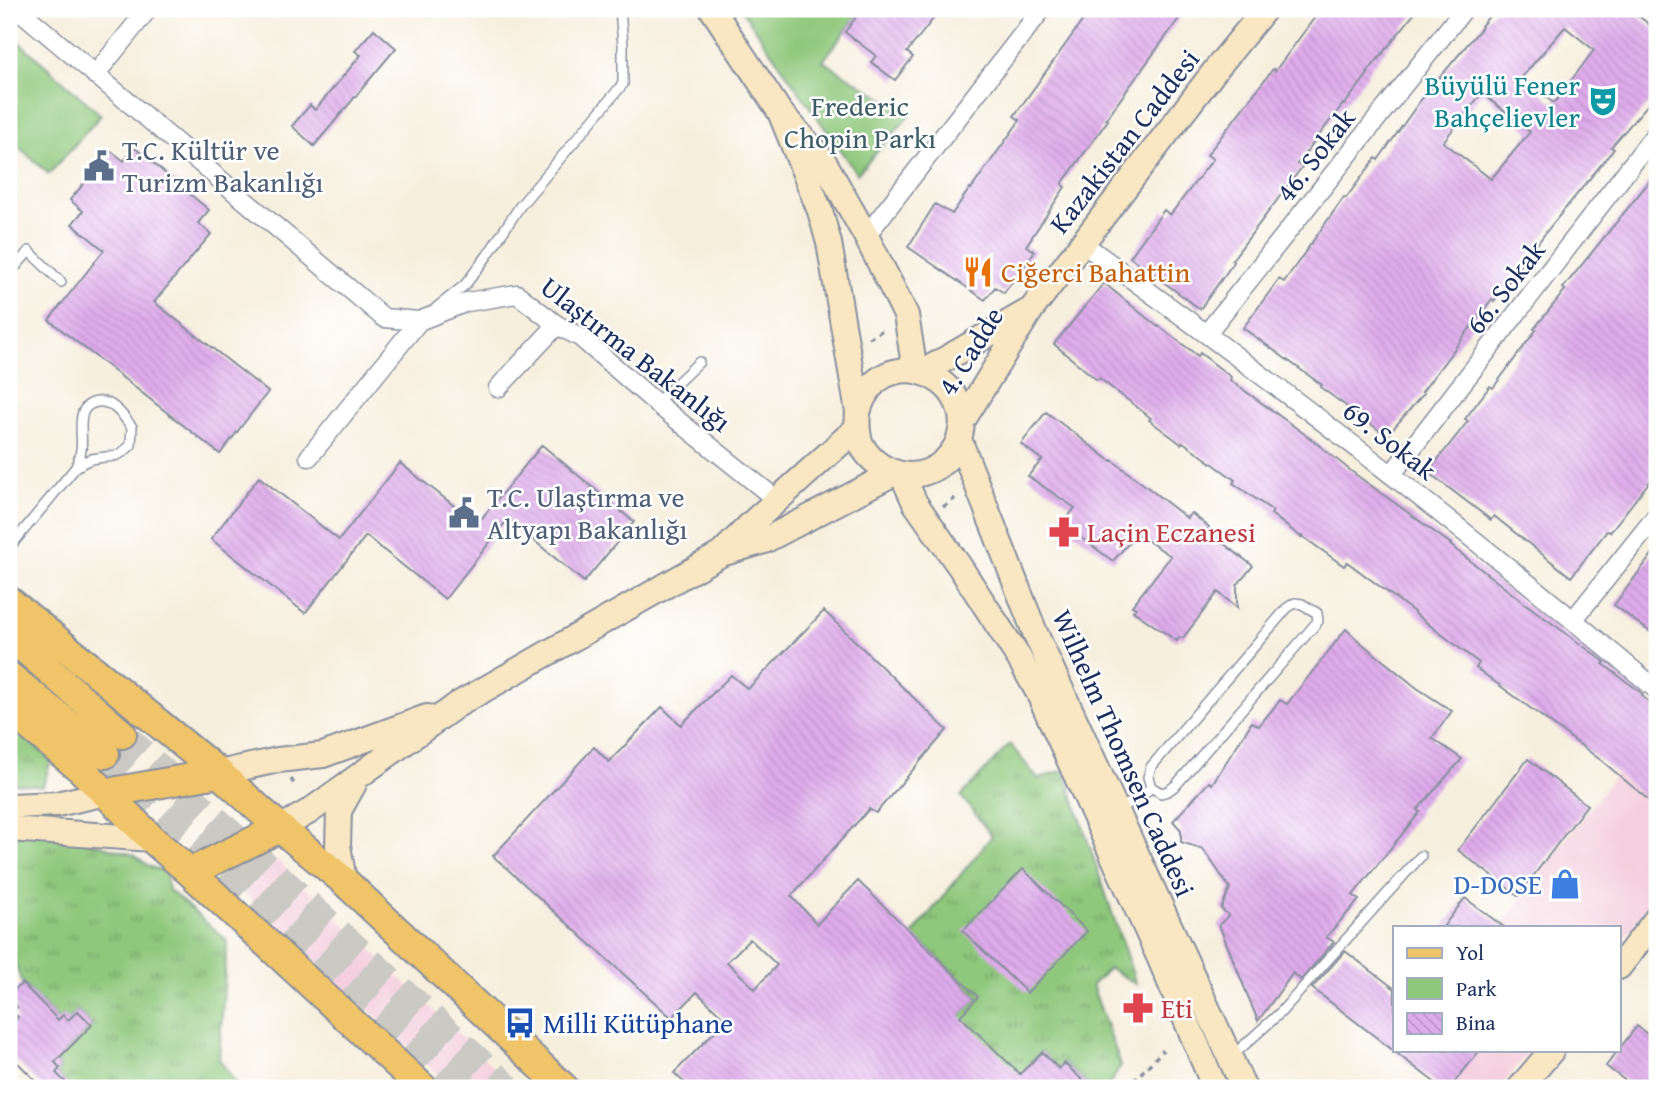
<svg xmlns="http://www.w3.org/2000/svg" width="1666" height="1097" font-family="'Gentium Book Plus',serif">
<defs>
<pattern id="grass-tufts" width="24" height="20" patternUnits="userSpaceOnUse" patternTransform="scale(1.75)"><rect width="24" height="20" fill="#8fc87c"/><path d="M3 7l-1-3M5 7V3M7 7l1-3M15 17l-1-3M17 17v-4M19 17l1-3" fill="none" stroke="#74a369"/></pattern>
<pattern id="building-back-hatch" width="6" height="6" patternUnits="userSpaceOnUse" patternTransform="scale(1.75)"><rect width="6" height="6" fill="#deabea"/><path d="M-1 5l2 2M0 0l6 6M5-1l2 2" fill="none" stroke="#be93cb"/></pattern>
</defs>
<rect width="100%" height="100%" fill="#fff"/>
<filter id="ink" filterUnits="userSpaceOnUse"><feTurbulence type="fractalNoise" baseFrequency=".0143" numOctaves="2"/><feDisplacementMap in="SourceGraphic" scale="14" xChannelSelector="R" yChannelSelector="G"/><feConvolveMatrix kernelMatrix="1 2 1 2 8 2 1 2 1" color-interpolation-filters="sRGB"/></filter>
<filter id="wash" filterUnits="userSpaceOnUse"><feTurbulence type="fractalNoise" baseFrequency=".00686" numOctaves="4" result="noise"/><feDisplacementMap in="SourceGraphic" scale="28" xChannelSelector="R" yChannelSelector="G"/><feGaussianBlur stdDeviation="1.57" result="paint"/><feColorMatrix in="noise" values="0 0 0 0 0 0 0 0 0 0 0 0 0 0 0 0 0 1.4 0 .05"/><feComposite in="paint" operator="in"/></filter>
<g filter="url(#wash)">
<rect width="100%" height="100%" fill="#f7efde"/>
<path fill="#f4cfdd" d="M1657,719V897L1619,944V927H1500Z
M276,860H277L515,1088H452L243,893Z
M1408,1050H1531L1499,1088H1444L1402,1058Z"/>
<path fill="url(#grass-tufts)" stroke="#557c6d" stroke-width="2" d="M9,723L51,760L43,786L9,783Z
M1010,744L1038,779L1064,770L1136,984L1109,968L1092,985L1121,1066L1107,1088H1091L1064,1063L1059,1069L1041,1052L1010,1086L942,1035L978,997L922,943L894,953L913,934L992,836L961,796Z
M9,819L134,855L149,866L166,873L168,889L227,941L219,1059L239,1088H59L65,1082L56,1073L60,1068L55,1062L92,1025L78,1011L68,1020H58L22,983L9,946Z"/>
<path fill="#8fc87c" stroke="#557c6d" stroke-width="2" d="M741,9H862L823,61L910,115L857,174Z
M9,33L101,115L49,174L9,138Z"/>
<g id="blocks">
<path fill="url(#building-back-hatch)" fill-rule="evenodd" d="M862,9H941L907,52L913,57L895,80L871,62L876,56L845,32Z
M1091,9H1186L1106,119L1108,120L1062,184L1065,187L1026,246L1035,251L1004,293L995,287L985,300L908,247L935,204L952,214L970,188L971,189L1020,120L1014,116Z
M1321,9H1418L1367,73L1368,74L1344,105L1343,104L1297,164L1302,167L1232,260L1234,262L1200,309L1130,257L1164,210L1170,215L1213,159L1207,155L1273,69L1275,71Z
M1495,9H1630L1657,31V94L1611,147L1614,149L1550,227L1494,301L1492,299L1422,392L1424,393L1387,436L1320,387L1322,385L1243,328L1279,279L1284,282L1344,197L1346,198L1376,158L1378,160L1420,101L1482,27L1481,26ZM1565,27L1594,50L1555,102H1552L1522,77ZM1482,93L1530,132L1491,179L1443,142Z
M374,29L396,48L314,146L292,126L310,105L315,110L361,55L355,51Z
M135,148L209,210L198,223L211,234L154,302L268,392L220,454L49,320L104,250L72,224L83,211L70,200L111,151L124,161Z
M1657,172V472L1610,532L1607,531L1571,577L1494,516L1491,520L1428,472L1468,421L1465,419L1490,386L1493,388L1536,330L1534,329L1565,290L1563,288Z
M1104,283L1158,327L1159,326L1198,356L1200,353L1231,377L1230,380L1310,438L1351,471L1451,544L1450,545L1523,602L1605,662L1603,664L1643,694L1642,696L1657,708V807L1602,761L1476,668L1479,663L1414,613V612L1347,562L1344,566L1302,536L1301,537L1271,514L1273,511L1233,483L1235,480L1183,442L1181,444L1149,420L1151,418L1099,378L1097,380L1054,344Z
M1046,412L1111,461L1112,460L1187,518L1191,513L1209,527L1207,531L1253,566L1237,585V608L1218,592L1183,638L1179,637L1177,641L1133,611L1136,608L1132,606L1171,556L1137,534L1113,561L1062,524L1075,508L1028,476L1042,460L1021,444Z
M542,445L634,522L584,582L508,519L445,599L366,536L305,613L211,539L259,477L339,540L400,463L477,524Z
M1657,548V637L1614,605Z
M824,611L947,730L876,813L869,809L791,896L817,924L858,881L978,997L960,1016L1020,1074L1042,1052L1059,1069L1064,1063L1091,1088H690L674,1073L726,1020L697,992L672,1018L493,856L594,747L609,762L662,707L681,725L731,675L748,689ZM750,939L777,965L755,989L727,962Z
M1346,629L1360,642L1417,688L1452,711L1432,738L1462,759L1417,810L1420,812L1353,895L1359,900L1326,937L1334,942L1301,980L1293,973L1258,1021L1219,925L1229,915L1221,909L1230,888L1203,849L1181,842V830L1173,821L1209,782L1212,784L1252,722L1259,726L1280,700L1287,704Z
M1528,759L1587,805L1518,896L1458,850Z
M1023,869L1087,931L1027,993L963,931Z
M1465,898L1504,927H1443Z
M1345,951L1395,989V1050H1480L1450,1088H1442L1312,988Z
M22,983L58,1020L63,1015L68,1020L78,1011L92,1025L55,1062L60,1068L56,1073L71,1088H43L9,1054V1026L18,1017L12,1011L17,1007L9,998V995Z
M1637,1026L1657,1042V1088H1635L1606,1066Z"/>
</g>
</g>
<g filter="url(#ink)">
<use href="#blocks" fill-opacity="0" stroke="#898f9e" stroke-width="2"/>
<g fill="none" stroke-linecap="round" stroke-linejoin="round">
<path stroke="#cbc9c4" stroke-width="28" stroke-dasharray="28 14" stroke-linecap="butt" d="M122,734L508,1088
M105,754L467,1088"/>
<g stroke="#898f9e" stroke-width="12">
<path id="service" d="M9,274L29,251L61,282
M436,308L465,285L487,256L520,206L623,84V45L620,9
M656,403L699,362
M9,548L76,467C81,464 87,460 92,459C111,455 116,460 131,445L132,427C123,416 113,400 97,402C73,406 84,434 81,450C80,456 78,462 76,467
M1295,603L1302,604L1317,613L1318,621L1313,627L1176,785L1168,791L1161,793L1151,787L1148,777L1151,767L1287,608Z
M1118,809L1140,798L1151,787
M1231,1057L1281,1012L1421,856"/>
</g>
<g stroke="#898f9e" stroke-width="21">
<path id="minor" d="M18,9L384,318L419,321L467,302L517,294L557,325L580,337L656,403L777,500
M95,75L148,9
M866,236L1042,9
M1082,243C1279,385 1471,533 1657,690
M1207,333L1464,9
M498,388L557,325
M309,457L419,321
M1392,474L1657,132
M1574,619L1657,515"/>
</g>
<g stroke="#898f9e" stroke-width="28">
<path id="secondary" d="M712,9L780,112L823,160L866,236L906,315L915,371
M780,112L820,211L829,243L858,412C857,423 857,434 861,444C873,468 904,482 929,471C941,466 950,457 956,446C985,385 895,339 864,397C861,402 860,407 858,412
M923,372L1027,312
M962,422L1031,310L1217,68L1265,9
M959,439L1036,635L1244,1088
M902,474L915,503L960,567L1019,658L1038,692L1160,959L1215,1088
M724,551L753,522L857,428
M219,773L278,760L323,755L427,717
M9,806L57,804L106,793
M280,828L310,811L457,705L721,554L764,541L894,473
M9,829L152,839
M344,881L338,845L339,811L354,784
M1619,967L1657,918
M1520,1088L1552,1050"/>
</g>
<g stroke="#898f9e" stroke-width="32">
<path id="primary" d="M9,601L219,773L280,828L344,881L564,1088
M9,635L122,734
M9,676L105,754
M9,709L82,770L152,839L190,872L423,1088
M106,793L219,773
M190,872L280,828"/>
</g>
<path stroke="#898f9e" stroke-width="3.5" stroke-dasharray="5 5" stroke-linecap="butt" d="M869,338L886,328
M943,507L957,497
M291,779L296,787
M1127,1088L1163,1050"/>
<use href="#service" stroke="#fff" stroke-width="9"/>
<use href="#minor" stroke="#fff" stroke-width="18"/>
<use href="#secondary" stroke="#f9e7c3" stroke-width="24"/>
<use href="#primary" stroke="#f0c469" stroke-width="28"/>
</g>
</g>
<defs>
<g id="theatre-bare" transform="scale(2.415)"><path d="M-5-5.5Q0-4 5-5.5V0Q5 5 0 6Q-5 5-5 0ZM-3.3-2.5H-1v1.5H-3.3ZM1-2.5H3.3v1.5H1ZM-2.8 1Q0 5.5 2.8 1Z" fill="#0f9aa8" stroke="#fff" stroke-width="2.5" paint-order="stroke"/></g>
<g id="civic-bare" transform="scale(2.415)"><path d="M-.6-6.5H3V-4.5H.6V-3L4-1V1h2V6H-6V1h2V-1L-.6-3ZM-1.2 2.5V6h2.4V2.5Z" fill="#5c6f8a" stroke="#fff" stroke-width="2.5" paint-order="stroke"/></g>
<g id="restaurant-bare" transform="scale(2.415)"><path d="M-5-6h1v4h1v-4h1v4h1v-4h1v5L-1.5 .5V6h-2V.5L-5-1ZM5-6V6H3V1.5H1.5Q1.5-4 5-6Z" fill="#e8710a" stroke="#fff" stroke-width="2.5" paint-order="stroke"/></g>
<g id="pharmacy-bare" transform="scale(2.415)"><path d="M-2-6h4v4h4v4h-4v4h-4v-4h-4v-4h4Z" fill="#e0444e" stroke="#fff" stroke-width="2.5" paint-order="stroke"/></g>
<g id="shop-bare" transform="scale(2.415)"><path d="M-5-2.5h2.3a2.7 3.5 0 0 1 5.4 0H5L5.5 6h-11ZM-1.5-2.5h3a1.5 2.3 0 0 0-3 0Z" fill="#3f7fe0" stroke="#fff" stroke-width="2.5" paint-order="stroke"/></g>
<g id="bus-bare" transform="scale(2.415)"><path d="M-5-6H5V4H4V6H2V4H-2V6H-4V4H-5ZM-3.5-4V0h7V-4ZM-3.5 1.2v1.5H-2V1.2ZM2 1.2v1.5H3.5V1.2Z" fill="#1a4fb4" stroke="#fff" stroke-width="2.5" paint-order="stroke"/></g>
</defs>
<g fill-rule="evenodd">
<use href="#theatre-bare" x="1603" y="101"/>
<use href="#civic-bare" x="99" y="166"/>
<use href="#restaurant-bare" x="978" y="272"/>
<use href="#civic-bare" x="464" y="513"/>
<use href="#pharmacy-bare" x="1064" y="532"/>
<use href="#shop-bare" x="1565" y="884"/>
<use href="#pharmacy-bare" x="1138" y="1008"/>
<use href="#bus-bare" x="520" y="1023"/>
</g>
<g text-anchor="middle" stroke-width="5" stroke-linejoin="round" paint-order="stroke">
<g font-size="28" fill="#0d838f" stroke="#fff" text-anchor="end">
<text x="1580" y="95">Büyülü Fener<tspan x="1580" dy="32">Bahçelievler</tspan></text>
</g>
<g font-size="28" fill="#3e5d67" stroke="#fff">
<text x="860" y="116">Frederic<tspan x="860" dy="32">Chopin Parkı</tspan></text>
</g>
<g font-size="28" fill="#1b2f5e" stroke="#fff">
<text transform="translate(1124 141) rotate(-52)" y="10">Kazakistan Caddesi</text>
<text transform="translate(1315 155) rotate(-52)" y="10">46. Sokak</text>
<text transform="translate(1505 287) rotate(-52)" y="10">66. Sokak</text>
<text transform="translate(970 351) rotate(-58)" y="10">4. Cadde</text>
<text transform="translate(636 354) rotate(38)" y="10">Ulaştırma Bakanlığı</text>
<text transform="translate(1390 440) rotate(38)" y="10">69. Sokak</text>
<text transform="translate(1124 753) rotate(66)" y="10">Wilhelm Thomsen Caddesi</text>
</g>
<g font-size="28" fill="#4e5e75" stroke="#fff" text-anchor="start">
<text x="122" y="160">T.C. Kültür ve<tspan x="122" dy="32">Turizm Bakanlığı</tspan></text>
<text x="487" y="507">T.C. Ulaştırma ve<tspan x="487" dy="32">Altyapı Bakanlığı</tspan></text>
</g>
<g font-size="28" fill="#c56008" stroke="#fff" text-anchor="start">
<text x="1001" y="282">Ciğerci Bahattin</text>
</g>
<g font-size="28" fill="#be3a42" stroke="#fff" text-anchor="start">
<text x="1087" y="542">Laçin Eczanesi</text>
<text x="1161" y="1018">Eti</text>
</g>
<g font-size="28" fill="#366cbe" stroke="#fff" text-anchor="end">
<text x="1542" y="894">D-DOSE</text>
</g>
<g font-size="28" fill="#164399" stroke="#fff" text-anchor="start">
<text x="543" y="1033">Milli Kütüphane</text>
</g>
</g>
<rect width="1666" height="1097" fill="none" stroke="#fff" stroke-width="35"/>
<rect x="1393" y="926" width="228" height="126" fill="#ffffff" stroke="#a4acbf" stroke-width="2"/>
<rect x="1407" y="948" width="35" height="10" fill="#f0c469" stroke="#a4acbf" stroke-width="2"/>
<text x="1456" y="960" font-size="21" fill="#1b2f5e">Yol</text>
<rect x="1407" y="978" width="35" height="21" fill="#8fc87c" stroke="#a4acbf" stroke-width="2"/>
<text x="1456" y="996" font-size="21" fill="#1b2f5e">Park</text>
<rect x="1407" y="1013" width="35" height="21" fill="url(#building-back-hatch)" stroke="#a4acbf" stroke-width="2"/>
<text x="1456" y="1030" font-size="21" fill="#1b2f5e">Bina</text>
</svg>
